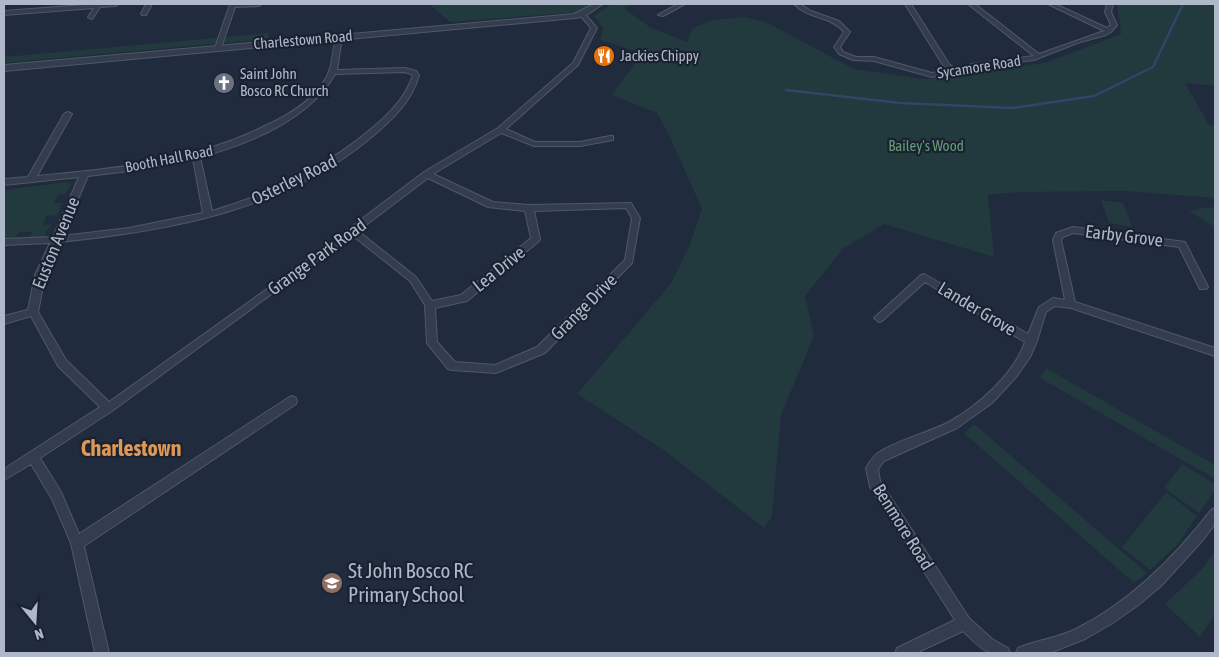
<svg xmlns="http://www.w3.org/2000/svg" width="1219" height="657" font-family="'Asap Condensed',sans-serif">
<rect width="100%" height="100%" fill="#202b3d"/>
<path fill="#22393e" d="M429,4H593L580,12L450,22Z
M611,4H632L624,8L651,28L687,42L693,28L713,20L744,17L766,22L854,69L924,79L952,76L1045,63L1121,34L1117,4H1215V86L1185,83L1209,125L1215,126V198L1125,191L1018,192L988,195L994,257L884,224L843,249L805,296L814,336L781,415L772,517L764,528L665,451L577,394L672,282L691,242L702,209L670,137L657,113L612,95L642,53L600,40L603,28L594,16Z
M269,33L268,39L4,63V57Z
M67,182L71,185L65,194L58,195L54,203H63L57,215L46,216L43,225L52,224L43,237L27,240L32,232H19L12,240L4,239V231L6,230L4,229V190Z
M1101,200L1123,203L1132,227L1109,223Z
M1209,207L1215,208V227L1189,211Z
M1046,368L1215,465V479L1040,378Z
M974,424L1147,573L1134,583L964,433Z
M1182,464L1215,484V491L1199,513L1164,488Z
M1166,492L1197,516L1177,545L1150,570L1122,547Z
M1215,551V614L1200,637L1165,604L1201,570Z"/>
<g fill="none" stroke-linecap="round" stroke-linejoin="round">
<path stroke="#324566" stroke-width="2.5" d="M786,90L900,103L1012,108L1094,96L1153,67L1183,4"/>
<g stroke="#4f5868" stroke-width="2">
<path id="minor" d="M96,4H119L116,6L100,7L93,18L91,19L88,17L94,8L4,15V11Z
M146,4H152L146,15H142L141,14Z
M230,4H262L259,6L235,7L221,48L216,49L215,48Z
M678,4H685L663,16L658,15Z
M794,4H800L811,11L839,21L850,32L840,47L843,52L856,57H874L932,73L948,70L943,65L905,4H911L949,64L954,68L977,63L1034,56L968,4H975L1039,54L1104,31L1048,4H1055L1107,28L1111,25L1105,12L1107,4H1113L1111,12L1117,25L1111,32L1106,35L1077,43L1034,60L977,67L932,77L874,61L853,60L839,54L834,47L844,32C831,16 808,19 794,4Z
M580,13H584L597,28L578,65L506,129L535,142H580L610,136H613V140L580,146H534L501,133L433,174L493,202L529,205L631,203L640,218L632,263L545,353L496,373L452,370L448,369L427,343L425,305L410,281L352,235L112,411L40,458L61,492L79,534L288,398L292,396L296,398L297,401L296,404L84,546L109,653H95L71,543L52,499L31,464L4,480V469L100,407L58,366L31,316L4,324V316L28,310L35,275L50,243L4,245V239L53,237L79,177L4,185V179L28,177L64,114L68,112L72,114L37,176C120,168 194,162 269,124C290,114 310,102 323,83C334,68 331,52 337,36L342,37L337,70L405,68L416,71L419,75C412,102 390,122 368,140C281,211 168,231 59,242L45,275L38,312L66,360L109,402L309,259L424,172L498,128L573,63L591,28L580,15ZM405,72L413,75C405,100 385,118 365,134C319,171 268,194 212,211L200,157C249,144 310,119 335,74ZM193,159L203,213L129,228L62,236L88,176L145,169ZM428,178L488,207L525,211L531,238L461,295L432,301L416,277L358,231ZM626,208L632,218L625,260L537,347L495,365L455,362L437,342L435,308L467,301L539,241L540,239L534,211Z
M1073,227L1185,242L1208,287L1206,289H1200L1179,247L1073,233L1063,237L1061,240L1075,302L1215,348V356L1071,308L1055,306L1046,312L1037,341L1030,357L1017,376L992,403L957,428L884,461L878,469L880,481L969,618L992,639L1008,648L1010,653C983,655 981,648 963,631L916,653H895L897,648L955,620L870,487L866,468C869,463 873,456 878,453C899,439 926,434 949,422C978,406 1014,374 1025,342L925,282L882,321L879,322L874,318L921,275L924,274L1028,334L1039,307L1053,298L1065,300L1053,240L1056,233Z
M1215,508V524L1202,541L1161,586L1137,606L1111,624L1085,639L1052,652L1016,653L1018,648C1037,640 1058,638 1076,629C1131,601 1174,558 1211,510Z"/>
</g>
<g stroke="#4f5868" stroke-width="2">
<path id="tertiary" d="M594,4H603L585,16L575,18L4,71V65L574,14Z"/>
</g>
<use href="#minor" fill="#343d4d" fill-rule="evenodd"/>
<use href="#tertiary" fill="#343d4d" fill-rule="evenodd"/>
</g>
<defs>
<g id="restaurant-disc" transform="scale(1.125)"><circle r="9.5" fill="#e8710a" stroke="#1a2232"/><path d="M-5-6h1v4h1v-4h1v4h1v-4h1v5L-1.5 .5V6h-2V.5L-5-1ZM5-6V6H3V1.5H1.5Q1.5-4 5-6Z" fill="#fff"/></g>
<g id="church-disc" transform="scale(1.125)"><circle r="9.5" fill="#6b7280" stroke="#1a2232"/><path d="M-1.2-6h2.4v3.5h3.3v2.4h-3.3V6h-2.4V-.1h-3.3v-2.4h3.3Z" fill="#fff"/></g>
<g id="school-disc" transform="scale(1.125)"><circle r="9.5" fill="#8d6e63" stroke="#1a2232"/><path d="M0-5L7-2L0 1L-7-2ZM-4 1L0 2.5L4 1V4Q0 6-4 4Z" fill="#fff"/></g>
</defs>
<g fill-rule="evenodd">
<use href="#restaurant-disc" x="604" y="56"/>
<use href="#church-disc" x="224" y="83"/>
<use href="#school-disc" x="332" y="583"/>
</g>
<g text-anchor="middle" stroke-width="4.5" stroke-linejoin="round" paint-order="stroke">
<g font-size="15" fill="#afb8c9" stroke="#1a2232">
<text transform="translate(303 40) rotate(-5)" y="5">Charlestown Road</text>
<text transform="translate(979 67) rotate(-9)" y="5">Sycamore Road</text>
<text transform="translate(169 159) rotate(-11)" y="5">Booth Hall Road</text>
</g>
<g font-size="15" fill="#afb8c9" stroke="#1a2232" text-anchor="start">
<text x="620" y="61">Jackies Chippy</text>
<text x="240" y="79">Saint John<tspan x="240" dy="17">Bosco RC Church</tspan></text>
</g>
<g font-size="15" fill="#649c74" stroke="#1a2232">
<text x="926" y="151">Bailey's Wood</text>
</g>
<g font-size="18" fill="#afb8c9" stroke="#1a2232">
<text transform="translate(294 180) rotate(-26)" y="6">Osterley Road</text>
<text transform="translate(1124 236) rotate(7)" y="6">Earby Grove</text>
<text transform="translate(56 243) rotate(-68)" y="6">Euston Avenue</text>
<text transform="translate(317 257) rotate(-36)" y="6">Grange Park Road</text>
<text transform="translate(499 269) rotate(-39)" y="6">Lea Drive</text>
<text transform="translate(584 307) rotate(-45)" y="6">Grange Drive</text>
<text transform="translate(977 309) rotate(31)" y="6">Lander Grove</text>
<text transform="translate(903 527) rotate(58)" y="6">Benmore Road</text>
</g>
<g font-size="21" fill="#afb8c9" stroke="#1a2232" text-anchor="start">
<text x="348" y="578">St John Bosco RC<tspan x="348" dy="24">Primary School</tspan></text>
</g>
<g font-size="22" font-weight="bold" fill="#de9855" stroke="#1a2232">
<text x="131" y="456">Charlestown</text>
</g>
</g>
<rect width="1219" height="657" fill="none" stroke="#afb8c9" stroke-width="10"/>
<g transform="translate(35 622) rotate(162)" stroke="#1a2232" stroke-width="4" paint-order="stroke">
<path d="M0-4L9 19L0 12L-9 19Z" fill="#afb8c9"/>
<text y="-8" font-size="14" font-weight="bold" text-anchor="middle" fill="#afb8c9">N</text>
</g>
</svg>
